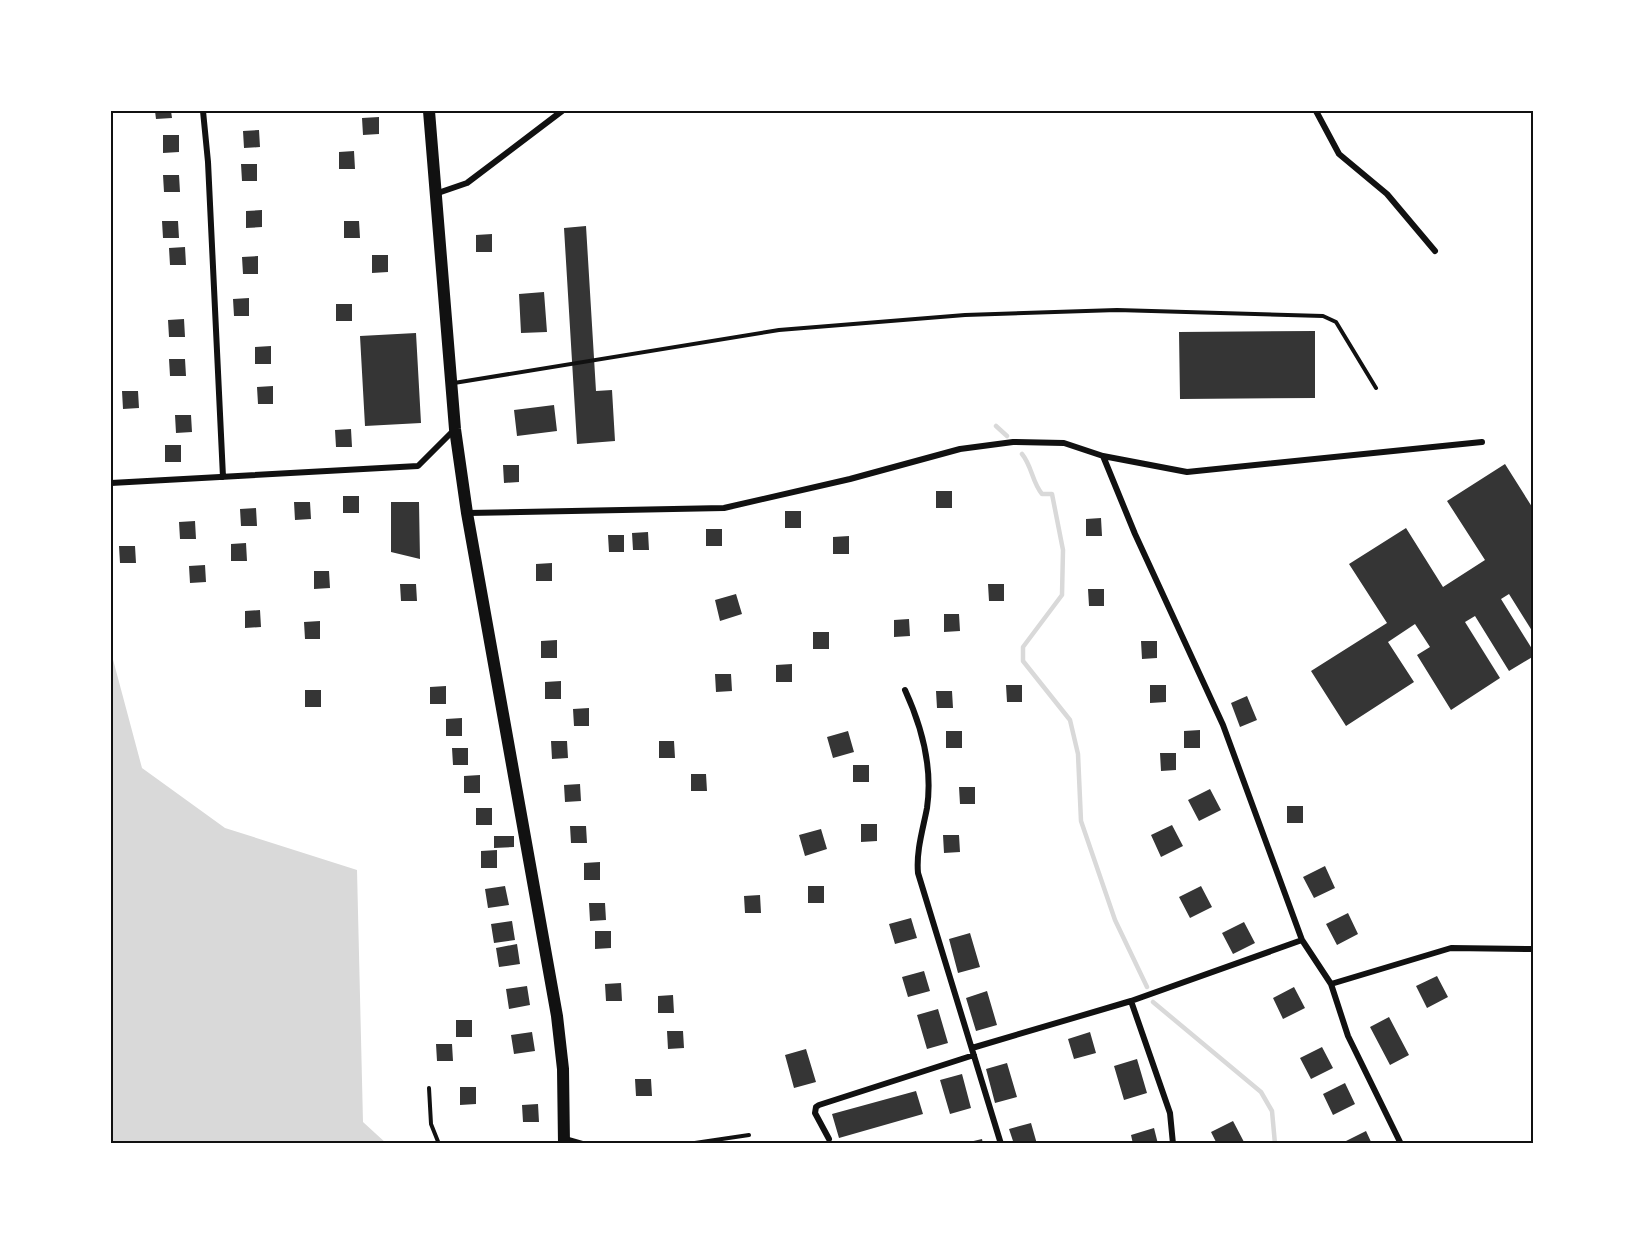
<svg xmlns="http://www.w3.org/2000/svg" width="1645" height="1255" font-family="'PT Serif',serif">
<rect width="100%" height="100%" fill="#fff"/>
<path fill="#d9d9d9" d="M111,652L142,768L225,828L357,870L363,1122L387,1144H111Z"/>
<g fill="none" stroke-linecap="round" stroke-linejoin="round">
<path stroke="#d9d9d9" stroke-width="4.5" d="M996,426L1007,436
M1022,454C1032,466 1032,482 1042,494H1052L1063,550L1062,595L1023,647V661L1070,720L1078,754L1081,821L1115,920L1147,987
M1153,1002L1261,1092L1272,1111L1275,1144"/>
</g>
<path fill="#353535" d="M155,111H171L172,118L156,119Z
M379,117V134L363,135L362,118Z
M259,130L260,147L244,148L243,131Z
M163,135H179V152L163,153Z
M354,151L355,169H339V152Z
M241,164H257V181H242Z
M163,175H179L180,192H164Z
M262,210V227L246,228V211Z
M162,221H178L179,238H163Z
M344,221H359L360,238H344Z
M586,226L596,391L612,390L615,441L577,444L564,228Z
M492,234V252H476V235Z
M185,247L186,265H170L169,248Z
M372,255H388V272L372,273Z
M258,256V274H243L242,257Z
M544,292L547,332L521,333L519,294Z
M249,298V316H234L233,299Z
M336,304H352V321H336Z
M184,319L185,337H169L168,320Z
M1315,331V398L1180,399L1179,332Z
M416,333L421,423L365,426L360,336Z
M271,346V364H255V347Z
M169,359H185L186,376H170Z
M273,386V404H258L257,387Z
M122,391H138L139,408L123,409Z
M554,405L557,431L517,436L514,410Z
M175,415H191L192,432L176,433Z
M351,429L352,447H336L335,430Z
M165,445H181V462H165Z
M1505,464L1534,510V547L1531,549L1534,554V634L1509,594L1501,599L1534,652V656L1509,671L1475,616L1465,622L1500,678L1451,710L1417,655L1430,647L1415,624L1388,642L1414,682L1346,726L1311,671L1387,623L1349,564L1406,528L1443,587L1485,560L1447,501Z
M503,465H519V482L504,483Z
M936,491H952V508H936Z
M343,496H359V513H343Z
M294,502H310L311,519L295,520Z
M391,502H419L420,559L391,552Z
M256,508L257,526H241L240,509Z
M785,511H801V528H785Z
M1101,518L1102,536H1086V519Z
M195,521L196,539H180L179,522Z
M706,529H722V546H706Z
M648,532L649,550H633L632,533Z
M608,535H624V552H609Z
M849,536V554H833V537Z
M246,543L247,561H231V544Z
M119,546H135L136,563H120Z
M552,563V581H536V564Z
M205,565L206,582L190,583L189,566Z
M314,571H329L330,588L314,589Z
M400,584H416L417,601H401Z
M988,584H1004V601H989Z
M1088,589H1104V606H1089Z
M736,594L742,614L720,621L715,600Z
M260,610L261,627L245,628V611Z
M944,614H959L960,631L944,632Z
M909,619L910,636L894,637V620Z
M320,621V639H305L304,622Z
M813,632H829V649H813Z
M557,640V658H541V641Z
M1141,641H1157V658L1142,659Z
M792,664V682H776V665Z
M715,674H731L732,691L716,692Z
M561,681V699H545V682Z
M1006,685H1022V702H1007Z
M1150,685H1166V702L1150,703Z
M446,686V704H430V687Z
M305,690H321V707H305Z
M936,691H952L953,708H937Z
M1247,696L1257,720L1240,727L1231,703Z
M589,708V726H574L573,709Z
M462,718V736H446V719Z
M1200,730V748H1184V731Z
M848,731L854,752L833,758L827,737Z
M946,731H962V748H946Z
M551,741H567L568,758L552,759Z
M659,741H674L675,758H659Z
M452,748H468V765H453Z
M1160,753H1176V770L1161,771Z
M853,765H869V782H853Z
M691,774H706L707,791H691Z
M480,775V793H464V776Z
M580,784L581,801L565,802L564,785Z
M959,787H975V804H960Z
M1210,789L1221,810L1199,821L1188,800Z
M1287,806H1303V823H1287Z
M476,808H492V825H476Z
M861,824H877V841L861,842Z
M1172,825L1183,846L1161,857L1151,835Z
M570,826H586L587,843H571Z
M821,829L827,849L805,856L799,835Z
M943,835H959L960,852L944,853Z
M494,836H514V847L494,848Z
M497,850V868H481V851Z
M600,862V880H584V863Z
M1325,866L1335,888L1314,898L1303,877Z
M505,886L509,905L488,908L485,889Z
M808,886H824V903H808Z
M1201,886L1212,907L1190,918L1179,897Z
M760,895L761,913H745L744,896Z
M589,903H605L606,920L590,921Z
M1348,913L1358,934L1337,945L1326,924Z
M911,918L917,938L895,944L889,924Z
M512,921L515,940L494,943L491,924Z
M1244,922L1255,943L1233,954L1222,933Z
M595,931H611V948L595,949Z
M970,933L980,967L958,973L949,939Z
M517,944L520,964L499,967L496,948Z
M924,971L930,991L908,997L902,977Z
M1437,976L1448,997L1427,1008L1416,986Z
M621,983L622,1001H606L605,984Z
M527,986L530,1005L509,1009L506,989Z
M1294,987L1305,1008L1283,1019L1273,998Z
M987,991L997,1025L976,1031L966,998Z
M673,995L674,1013H658V996Z
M938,1009L948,1043L927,1049L917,1015Z
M1389,1017L1409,1055L1390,1065L1370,1027Z
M456,1020H472V1037H456Z
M667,1031H683L684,1048L668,1049Z
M532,1032L535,1051L514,1054L511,1035Z
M1090,1032L1096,1053L1074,1059L1068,1039Z
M436,1044H452L453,1061H437Z
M1322,1047L1333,1068L1311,1079L1300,1058Z
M806,1049L816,1082L794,1088L785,1055Z
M1137,1059L1147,1093L1124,1100L1114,1066Z
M1007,1063L1017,1097L995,1103L986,1069Z
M962,1074L971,1108L950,1114L940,1080Z
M635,1079H651L652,1096H636Z
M1345,1083L1355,1104L1333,1115L1323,1094Z
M460,1087H476V1104L460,1105Z
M916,1091L923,1114L839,1138L832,1114Z
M538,1104L539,1122H523L522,1105Z
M1233,1121L1244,1142L1240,1144H1217L1211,1132Z
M1031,1123L1037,1144H1014L1009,1129Z
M1154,1128L1158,1144H1133L1131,1135Z
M1366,1131L1372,1144H1345L1344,1142Z
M982,1139L983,1144H965V1143Z"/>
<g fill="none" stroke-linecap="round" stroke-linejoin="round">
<path stroke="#111" stroke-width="4" d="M454,383L779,330L965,315L1117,310L1323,316L1336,322L1376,388
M429,1088L431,1124L439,1144
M565,1138L586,1144
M688,1144L749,1135"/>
<path stroke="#111" stroke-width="6" d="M203,111L208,162L223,477
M1316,111L1339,154L1387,194L1435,251
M435,194L467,183L562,111
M1103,456L1135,534L1223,725L1302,940L1331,984L1348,1036L1401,1144
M111,483L418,466L454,430
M468,513L724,508L850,479L960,449L1013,442L1064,443L1103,456L1187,472L1482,442
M905,690C922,727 933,767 927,808C923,829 916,851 918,873L1001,1144
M1331,984L1451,948L1534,949
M1131,1001L1170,1113L1173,1144
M972,1048L1131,1001L1302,940
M829,1139L815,1113L816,1107L819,1105L974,1055"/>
<path stroke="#111" stroke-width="12" d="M429,111L455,429L467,513L557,1016L563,1069L564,1144"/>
</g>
<rect width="1645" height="1255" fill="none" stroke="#ffffff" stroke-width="225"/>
<rect x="112" y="112" width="1420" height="1030" fill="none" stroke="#111" stroke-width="2"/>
</svg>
